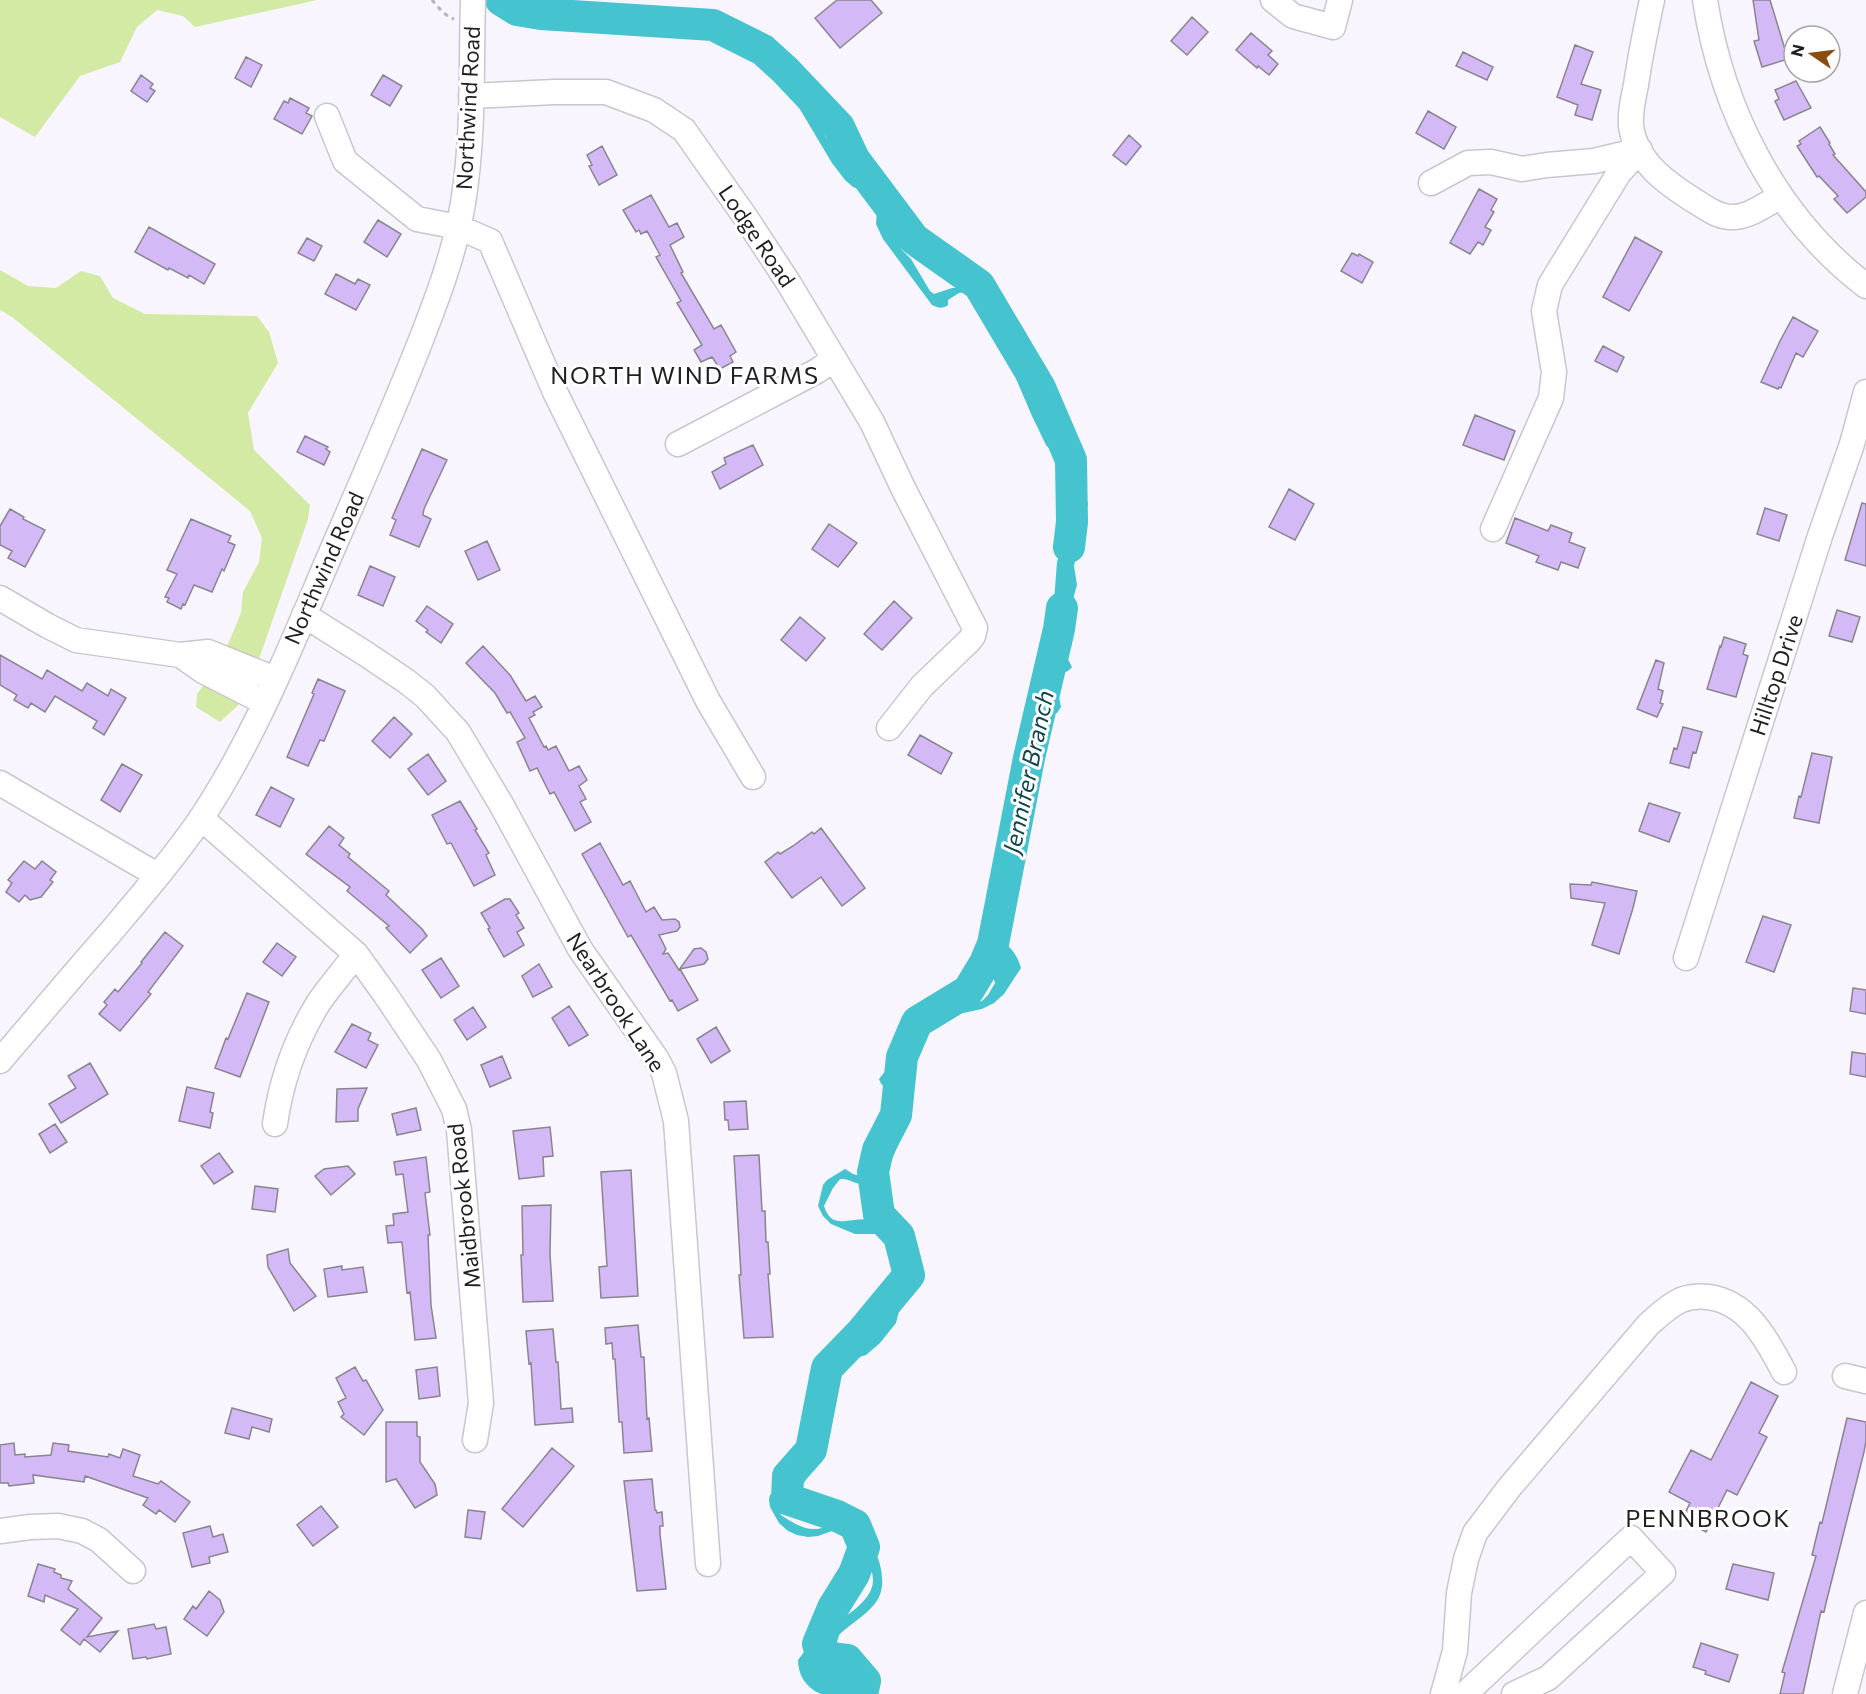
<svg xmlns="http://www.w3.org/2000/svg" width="1866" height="1694" font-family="Commissioner,sans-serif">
<rect width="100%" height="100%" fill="#f9f5fe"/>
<path fill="#d2eaa3" d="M0,0H317L195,27L183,16L157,10L137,27L120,62L80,76L35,137L0,117Z
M0,270L28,286L56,288L81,271L100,276L113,298L145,314L257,316L269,332L278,363L248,413L254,450L310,505L308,519L245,699L220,722L196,707L197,694L220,663L241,613L243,592L259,562L262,538L250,511L12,317L0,310Z"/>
<path fill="#45c3ce" d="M484,0H507L524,8L531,7L546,9L550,13L564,17L633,25L643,24L668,16L675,15L707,17L734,27L751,42L777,60L800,87L819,126L831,145L840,157L859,170L882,198L891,227L902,250L911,259L930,291L934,294L952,288H969L981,292L1004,311L1011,325L1014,348L1022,377L1032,392L1043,424L1049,432L1061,441L1068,450L1083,489L1088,504L1080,527V546L1076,555L1074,566L1077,585L1073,599L1072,644L1067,657L1072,667C1070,670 1067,671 1064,673C1055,682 1059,696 1061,707L1057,713L1049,716L1047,720V742L1038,768V778L1034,792L1036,798L1019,836L1011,872L1001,882L998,889L994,913V925L998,940C1011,945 1017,955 1021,968L1004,994L994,1003L982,1009L921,1022L904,1035C900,1045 901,1061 902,1072C903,1075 905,1078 905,1081C906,1085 903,1090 903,1095C903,1103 905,1110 904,1118C902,1138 889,1180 867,1184C857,1186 850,1178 840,1179L833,1188L824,1206C830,1224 839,1222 854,1220C867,1218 881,1220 891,1227L922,1263L919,1273L909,1281L904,1291L896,1323L880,1343L866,1355L836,1364L827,1371L824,1385L820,1437L814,1467L800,1489L796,1492L780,1496L776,1500L781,1515C796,1525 810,1534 828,1526C834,1523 837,1521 845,1522C871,1526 890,1574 879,1597C871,1613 851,1623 839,1635C835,1645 836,1660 843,1669C849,1679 857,1683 860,1694C850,1694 830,1694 821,1694C806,1688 798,1675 798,1660C805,1651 813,1639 822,1632C838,1620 872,1604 873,1581C873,1572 869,1562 866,1554C861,1540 861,1532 846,1526L818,1536L808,1537L797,1535L788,1531L779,1523L770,1507L769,1499L770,1495L775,1491L797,1480L811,1463V1441L815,1418L816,1389L813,1379L814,1375L830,1360L866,1346L886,1325L889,1315L886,1307L887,1301L899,1283L902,1248L900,1244L888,1234H855L831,1224L823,1216L818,1206L823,1185L827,1180L845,1169C849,1171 853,1175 857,1175C869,1177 885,1171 888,1159C889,1153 889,1147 892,1141C895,1132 900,1120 899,1109C898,1095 883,1091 879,1079L890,1065L895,1053L899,1032L905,1025L917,1016L928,1011L954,1005L982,1001L988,995L995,983L992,973L995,964L993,942L987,919V903L996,867L1024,788L1026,762L1037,734V718L1045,698L1050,674L1055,643L1054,601L1057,562L1061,552L1065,547L1066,524L1073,498L1071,484L1058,458L1046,445L1032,416L1017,381L994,312L988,303L982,298L968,292L959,293L948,300V305C943,309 938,308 932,305L883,239L876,224L877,209L872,198L865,191L853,187L845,180L832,163L773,64L746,57L714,32L704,21L672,22L646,30L636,31L607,29L569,26L541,19L513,17L496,5Z"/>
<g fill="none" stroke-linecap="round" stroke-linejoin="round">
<path stroke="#45c3ce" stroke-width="5" d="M541,14L553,0"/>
<path stroke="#45c3ce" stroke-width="32" d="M501,0L517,10L541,14L713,25L763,50L785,70L839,127L854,159L914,239L979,285L1040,388L1071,460L1072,522L1069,547
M862,1694L865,1681L847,1660L822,1657L818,1644L833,1608L854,1574L864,1547L855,1525L837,1516L787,1499L788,1476L811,1450L827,1368L861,1333L909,1275L899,1236L879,1215L873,1172L878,1150L896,1115L902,1057L917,1022L968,991L985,963L993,944L1029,758L1059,629L1062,608"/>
</g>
<path fill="#d3b9f5" stroke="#89858e" stroke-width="1.5" d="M837,0H871L882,13L840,48L815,18Z
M1753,0H1770L1788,59L1762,67L1754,41L1759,40Z
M1192,17L1208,32L1187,55L1171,41Z
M1251,33L1272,51L1268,55L1278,64L1269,75L1258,66L1257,68L1236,50Z
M1575,45L1593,52L1581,84L1601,90L1592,120L1575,115L1578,105L1557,97Z
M1463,52L1493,67L1487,80L1456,66Z
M246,57L262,65L251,87L235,78Z
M141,75L153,84L150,88L155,91L147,102L131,91Z
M383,75L402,86L390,106L371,95Z
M1796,81L1811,108L1784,120L1775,101L1779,99L1775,90Z
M290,98L309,108L306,113L312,116L302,134L274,119L284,101L288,103Z
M1428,111L1456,127L1444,149L1416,133Z
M1820,127L1830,143L1829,144L1835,154L1833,155L1866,192V197L1847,213L1834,199L1838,196L1819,176L1817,177L1797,146L1801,144L1799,141Z
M1129,135L1141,146L1126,165L1113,155Z
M602,146L617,175L599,185L589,166L592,165L587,155Z
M1479,189L1497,199L1491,210L1494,212L1485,227L1491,230L1483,245L1478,242L1470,254L1450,243Z
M651,195L669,227L677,223L684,237L670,245L683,272L681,273L714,329L721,325L736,352L730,356L733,362L720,369L712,357L701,362L694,350L702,345L677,303L681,301L656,257L660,255L647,231L641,234L639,230L636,232L623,210Z
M378,220L401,234L387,257L364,242Z
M149,227L215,264L204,284L189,275L188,278L169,268L168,270L135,252Z
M1635,237L1662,252L1629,311L1603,297Z
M307,238L322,246L314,261L298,253Z
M1352,253L1358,256L1359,254L1373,262L1362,283L1341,271Z
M336,274L355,284L358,279L370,285L356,310L325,294Z
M1793,317L1818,331L1803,357L1796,353L1781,388L1779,387L1778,389L1761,382L1780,341Z
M1603,346L1624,357L1617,372L1595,361Z
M1475,415L1515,431L1504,460L1463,445Z
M305,436L328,447L326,449L330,452L324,465L297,452Z
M753,445L763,465L720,489L712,472L726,464L724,458Z
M422,449L447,460L424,509L423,515L431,519L419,547L390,535L396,520L392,518Z
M1289,489L1314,504L1295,540L1269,527Z
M1862,503L1866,504V566L1845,560Z
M1765,508L1787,515L1779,541L1757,534Z
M10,509L24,517L23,519L45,530L25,567L8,558L12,551L0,545V526Z
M1515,518L1548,531L1551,525L1572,533L1569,542L1585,548L1578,568L1561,562L1558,570L1536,562L1539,556L1506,543Z
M191,519L231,536L228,542L235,545L224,571L222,569L212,592L194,585L185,605L183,604L181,609L167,602L169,598L165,597L177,574L167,570Z
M829,524L857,543L838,567L812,549Z
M487,541L500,570L478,580L465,551Z
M370,566L395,577L383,606L358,595Z
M894,601L912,618L882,650L864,634Z
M427,606L453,624L441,643L426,632L428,630L416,621Z
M1837,610L1860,617L1852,642L1829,636Z
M800,617L825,638L806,661L781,640Z
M1724,637L1746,644L1743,654L1748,656L1736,697L1707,689L1720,646L1721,647Z
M483,646L510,675L526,701L535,696L542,707L533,712L535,715L529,718L544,747L546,746L548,750L556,746L569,771L579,766L587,780L579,786L586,799L580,802L591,822L575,831L554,792L550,794L537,768L530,771L517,742L525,738L510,712L507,713L495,693L466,663Z
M0,655L42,679L47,670L82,691L87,683L108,696L111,689L126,698L104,735L93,728L97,721L55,696L45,712L31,703L28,708L14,700L17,695L0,685Z
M1656,660L1664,663L1658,689L1663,691L1660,703L1663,704L1657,717L1637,709Z
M318,679L345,691L324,741L320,740L308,766L287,757L314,694L312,693Z
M394,717L412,734L390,758L372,741Z
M1683,727L1702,732L1696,753L1693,752L1689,768L1670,763L1674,748L1677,749Z
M920,735L952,753L941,774L908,755Z
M1812,753L1832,757L1819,823L1794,818L1799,796L1801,797Z
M428,754L446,781L428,795L408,769Z
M122,764L142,775L120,812L101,800Z
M271,787L294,799L280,827L256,815Z
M460,801L477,829L475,830L489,853L486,855L495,875L474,886L451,843L447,844L432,815Z
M1649,803L1680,813L1669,842L1639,831Z
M329,826L344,838L339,845L350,854L348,857L389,891L386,895L422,929L427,936L410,953L386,928L389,926L347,891L350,887L306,854Z
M821,828L865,888L842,906L821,877L792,898L765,862L778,852L780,854L793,846L812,832L814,834Z
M600,843L623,885L630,881L646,912L654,907L662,920L675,919L679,922L680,927L677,931L659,935L666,949L663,954L668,953L679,970L694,949L701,948L706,952L708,959L704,964L680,969L698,1000L678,1011L672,1000L670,1001L631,935L628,937L582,854Z
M24,861L35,869L42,861L56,872L50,880L53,882L41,897L30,900L25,895L19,902L6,892L12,883L8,880Z
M1592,882L1637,891L1633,908L1619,954L1592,945L1605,903L1571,898L1570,884L1591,885Z
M505,899H510L519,913L516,915L524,928L517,932L524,945L504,957L488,929L490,928L481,913Z
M1763,916L1791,925L1774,972L1746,962Z
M165,932L183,946L148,992L151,994L120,1031L99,1014L107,1005L104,1002L115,989L118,992L142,963L141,962Z
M277,943L296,957L282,976L263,962Z
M441,958L459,986L441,998L422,970Z
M539,964L552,987L533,997L522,976Z
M1853,988L1866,990V1014L1850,1011Z
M247,993L269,1002L240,1077L215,1068L226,1038L228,1039Z
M569,1006L588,1035L569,1046L552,1018Z
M473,1007L486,1027L467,1040L454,1020Z
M352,1024L371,1033L368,1040L378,1045L366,1068L335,1052Z
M716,1027L730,1051L711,1063L697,1039Z
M1852,1052L1866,1054V1077L1850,1074Z
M502,1056L511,1078L490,1087L481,1065Z
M90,1063L108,1094L61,1123L49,1104L76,1088L68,1076Z
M187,1087L214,1093L210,1112L213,1113L210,1128L179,1121Z
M367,1088L358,1109V1121L336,1122L337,1089Z
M746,1101L748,1129L729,1130L728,1120H725L724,1102Z
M416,1108L421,1130L397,1135L392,1114Z
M55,1124L67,1142L50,1153L39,1134Z
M550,1127L553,1156L543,1157L544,1176L519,1179L513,1131Z
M219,1153L233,1172L214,1184L201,1166Z
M759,1155L762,1211H765L766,1242H768L770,1274H768L773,1337L744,1338L739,1275H741L734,1156Z
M426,1157L430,1192L425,1193L430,1235H428L431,1305L436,1338L415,1340L410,1292L407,1293L402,1242L388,1243L386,1226L394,1225L393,1214L408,1212L403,1174L396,1175L394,1162Z
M348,1166L355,1174L331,1195L315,1176L324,1169Z
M631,1170L638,1296L601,1298L599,1267L607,1266L601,1172Z
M255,1186L278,1189L275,1212L252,1209Z
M551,1205L550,1254L553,1301L523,1302L521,1255H523L522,1206Z
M288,1249L290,1263L316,1296L294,1311L268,1267L267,1255Z
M342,1266V1270L363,1267L367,1292L328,1297L324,1269Z
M638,1325L641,1357H644L647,1419L649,1418L652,1451L624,1453L622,1422H619L615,1359H613L612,1343L606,1344L605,1328Z
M553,1329L556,1362H558L561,1409L572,1408L573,1422L535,1425L531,1363L529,1364L526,1331Z
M355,1367L363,1381L366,1380L383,1410L364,1435L341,1417L344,1414L338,1402L346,1398L336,1378Z
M437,1367L440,1396L419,1399L416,1370Z
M1751,1382L1778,1396L1759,1433L1767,1437L1737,1495L1727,1490L1706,1532L1682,1519L1690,1503L1669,1492L1691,1450L1711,1460Z
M232,1408L272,1419L269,1432L252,1427L249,1439L225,1433Z
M1847,1418L1866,1422V1441L1864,1452L1827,1599L1824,1612L1821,1611L1803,1694H1780L1785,1673L1782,1672L1816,1556L1812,1555L1820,1522L1822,1523Z
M386,1422H417V1436L420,1437V1462L435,1484L437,1495L415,1508L396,1479L386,1482Z
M14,1443L15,1455L25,1454V1457L51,1455L53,1443L69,1445L68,1451L108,1457L109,1454L120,1458L123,1449L140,1455L133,1476L158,1484L161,1481L190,1502L175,1522L159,1510L156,1514L143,1505L148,1498L85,1476L84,1482L33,1475L34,1483L9,1486L8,1483H0V1445Z
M552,1448L574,1466L523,1527L502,1509Z
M652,1479L655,1510H656L657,1513L662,1512L663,1526H660V1534L666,1589L637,1591L624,1481Z
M321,1506L338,1527L313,1546L297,1525Z
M468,1510L485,1512L481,1539L465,1537Z
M210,1526L213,1537L223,1534L228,1552L209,1557L210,1563L192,1567L183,1533Z
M38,1564L55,1569L54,1572L61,1575V1578L72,1581L68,1589L102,1618L87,1637L118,1631L100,1652L84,1639L80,1645L61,1630L78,1609L45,1595L44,1602L28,1596Z
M1733,1564L1774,1573L1768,1600L1726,1589Z
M209,1591L220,1600L224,1612L207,1636L184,1619L193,1606L196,1609Z
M154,1624L156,1629L166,1627L171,1654L147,1659L146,1657L133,1659L128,1629Z
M1701,1643L1738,1655L1729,1682L1705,1674L1706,1671L1693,1667Z"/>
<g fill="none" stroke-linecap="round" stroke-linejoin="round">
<g stroke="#cac6cf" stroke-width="27">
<path id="minor" d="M1273,0L1293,16L1333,27L1340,0
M1652,0C1646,28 1640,57 1636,85C1633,99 1630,112 1631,126C1636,163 1669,185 1698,203C1708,209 1718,217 1731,217C1748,218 1766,204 1781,196
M1705,0C1722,111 1776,217 1866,286
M471,96L554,92H606L654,110L684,130L746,218L788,282L872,422L903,488L975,628L973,636L969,641L922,686L889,728
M327,116L345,161L417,219L458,227L490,241L555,392L708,701L753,777
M1431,183L1468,163L1491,162L1522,169L1547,165L1594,161L1640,150
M678,444L817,371L834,359
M1493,529L1551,398L1554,372L1544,311L1550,285L1619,173L1640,150
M0,598L48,626L76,640L180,655L208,652L275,679
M304,615L366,654L406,681L425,696L458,732L501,804L580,949L656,1058L664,1073L676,1121L708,1564
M180,655L203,671L264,702
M0,783L157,875
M201,818L356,954L385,994L429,1060L454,1109L459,1130L481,1403L475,1440
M1686,958L1820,536L1852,444L1866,392
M0,1061C36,1019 72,976 109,934C141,896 174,858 202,817C260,729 298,628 340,532C367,470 394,408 419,345C437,299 455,252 463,203C474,136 471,67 473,0
M275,1124C281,1081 296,1039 319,1002C330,986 344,970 356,954
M1845,1376L1866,1381
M0,1531L30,1527L58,1526L82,1531L99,1540L133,1571
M1443,1694L1455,1651L1459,1593L1466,1559L1475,1533L1509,1488L1648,1325C1658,1316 1668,1306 1681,1300C1689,1297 1699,1296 1708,1297C1748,1302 1767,1340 1784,1372
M1465,1694L1631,1538L1663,1573L1548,1678L1514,1694
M1845,1694L1866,1613"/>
</g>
<path stroke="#b5b2b9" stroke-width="3" stroke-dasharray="4.5 4.5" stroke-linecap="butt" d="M432,0C438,7 445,16 454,19"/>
<use href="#minor" stroke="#fff" stroke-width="24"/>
</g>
<g text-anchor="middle" stroke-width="6" stroke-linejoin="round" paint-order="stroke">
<g font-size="22" fill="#201f22" stroke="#fff">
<text transform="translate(468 108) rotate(-87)" y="8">Northwind Road</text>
<text transform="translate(757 236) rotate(56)" y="8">Lodge Road</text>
<text transform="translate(324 568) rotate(-66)" y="8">Northwind Road</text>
<text transform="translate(1776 675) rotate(-72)" y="8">Hilltop Drive</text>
<text transform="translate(616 1002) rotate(57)" y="8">Nearbrook Lane</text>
<text transform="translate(464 1206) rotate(-96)" y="8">Maidbrook Road</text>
</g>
<g font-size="24" letter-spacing="1.5" fill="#201f22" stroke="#fff">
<text x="685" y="384">NORTH WIND FARMS</text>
<text x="1708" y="1527">PENNBROOK</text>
</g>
<g font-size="24" font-style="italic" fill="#0e464b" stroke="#fff">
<text transform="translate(1029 772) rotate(-78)" y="8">Jennifer Branch</text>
</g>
</g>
<g transform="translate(1812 54) rotate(284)"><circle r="28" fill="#ffffff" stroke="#a6a5a7" stroke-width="1.5"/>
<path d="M0-4.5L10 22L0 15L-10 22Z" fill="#8a4d0f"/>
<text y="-9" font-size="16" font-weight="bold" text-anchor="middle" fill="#201f22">N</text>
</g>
</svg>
